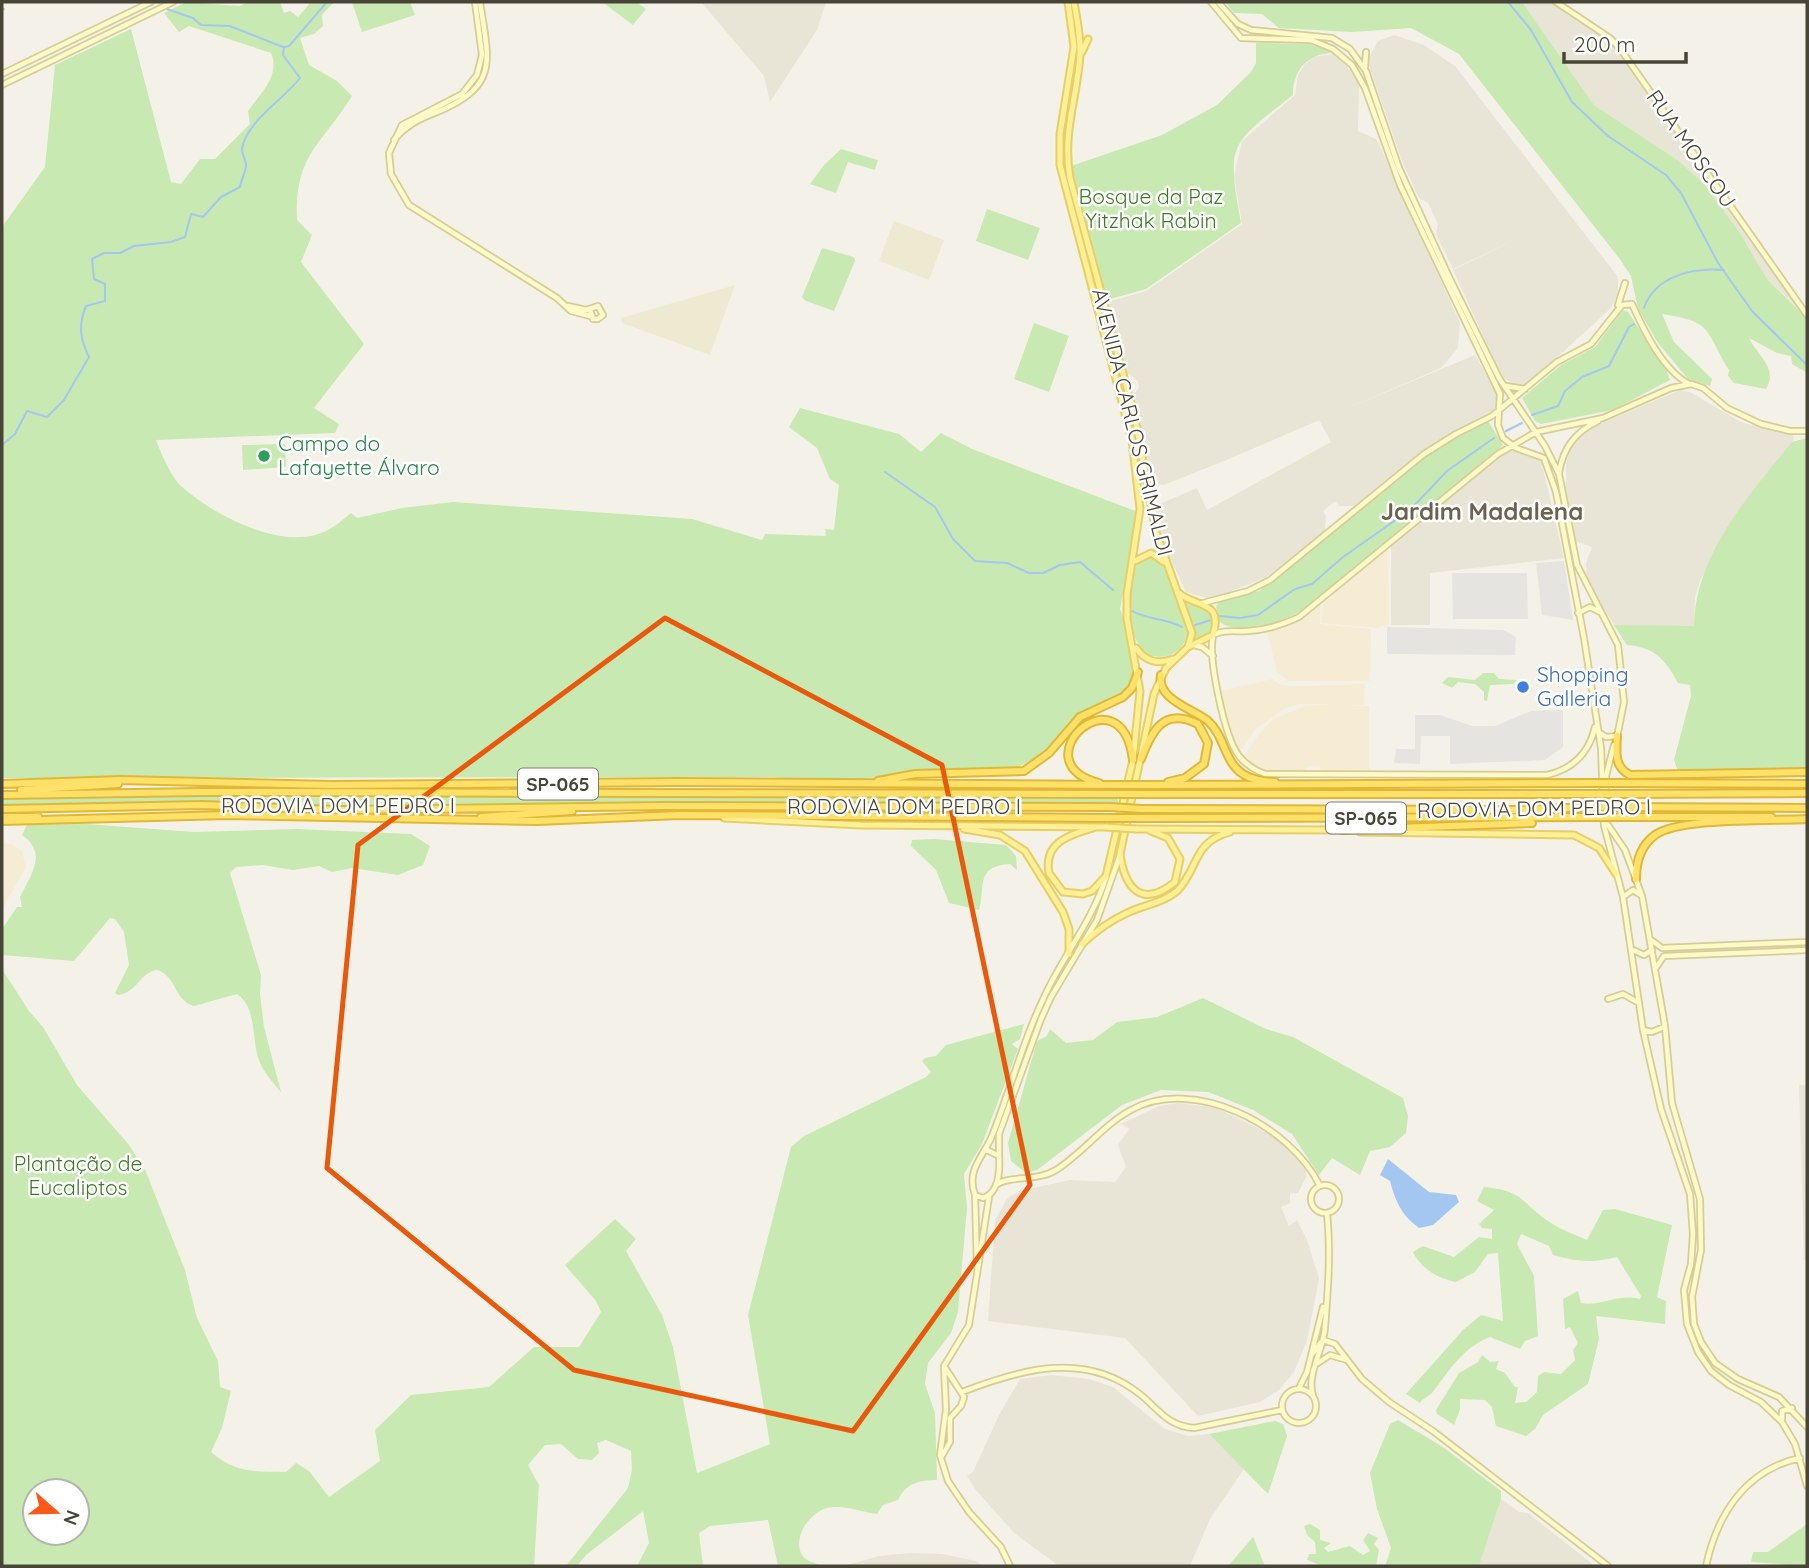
<svg xmlns="http://www.w3.org/2000/svg" width="1809" height="1568" font-family="Quicksand,sans-serif">
<rect width="100%" height="100%" fill="#f4f2e8"/>
<path fill="#e8e5d6" d="M701,2H826L817,30L770,102L764,76Z
M1522,2H1558L1617,46L1807,316L1767,279L1740,233L1705,185L1679,161L1594,105Z
M1394,35L1424,45L1455,66L1618,277V294L1610,309L1528,384L1516,385L1502,377L1453,270L1519,238L1453,269L1436,234L1438,224L1428,203L1419,198L1403,164L1369,66V57L1378,41Z
M1333,54L1347,66L1359,85L1358,131L1376,139L1379,144L1460,323L1458,348L1441,368L1224,461L1164,485L1156,484L1151,478L1133,395L1139,388L1138,381L1126,372L1107,302L1146,291L1242,224L1234,176L1242,141L1295,95L1298,75L1304,65L1314,57Z
M1475,355L1498,396L1494,410L1427,447L1354,506H1339L1335,501L1323,511L1326,516L1325,531L1265,578L1211,599L1186,592L1163,543L1155,506L1197,488L1207,510L1331,442L1319,420Z
M1680,390L1690,392L1741,422L1793,435L1794,440L1731,522L1700,581L1695,597L1694,627L1614,625L1587,582L1586,563L1592,547L1575,541L1566,488V463L1570,450L1586,430Z
M1508,449L1541,460L1564,558L1430,573V625H1391V544Z
M1799,1085H1807V1260H1804Z
M1178,1103L1212,1107L1234,1116L1271,1135L1297,1155L1306,1169V1177L1298,1193L1290,1194V1203L1281,1207L1289,1226L1297,1220L1307,1240L1319,1278L1307,1341L1294,1372L1279,1390L1260,1402L1198,1416L1125,1338L988,1321L995,1220L1007,1199L1019,1191L1070,1180L1115,1182L1126,1167L1118,1145L1129,1129L1121,1124L1159,1106Z
M1051,1375L1089,1379L1113,1387L1165,1429L1188,1436L1209,1434L1244,1469L1210,1519L1190,1566H1059L1014,1533L976,1490L967,1476L973,1472L999,1415L1020,1379Z
M1501,1499L1519,1512L1528,1513L1595,1566H1479Z
M909,1553L942,1554L976,1561L983,1566H844L879,1556Z"/>
<path fill="#f6ecd3" d="M1388,547L1389,624L1376,628L1321,623L1323,602Z
M1321,603L1320,624L1371,629L1370,681H1288L1277,672L1267,632L1301,620Z
M1272,679L1281,685L1293,686L1365,684L1364,705H1348L1369,706V771L1322,772L1319,766H1309L1303,772L1265,773L1253,769L1242,758L1262,730L1275,718L1305,706L1335,704H1299L1284,709L1256,729L1236,757L1217,692Z
M2,843L12,844L22,851L26,867L2,909Z"/>
<path fill="#eeead2" d="M894,221L944,240L929,280L879,261Z
M735,285L710,355L622,323L621,318Z"/>
<path fill="#c8e9b1" fill-rule="evenodd" d="M187,2L239,6L249,2H280L284,13L290,11L298,17L311,2H343L333,3L322,15L323,26L314,34L300,38L309,65L337,81L352,96C320,147 295,154 297,220L312,235L301,262L364,344L314,408L339,424L335,433L156,440C161,453 171,477 182,487C213,514 273,546 315,535C329,532 340,522 351,513L357,518L402,508L453,502L692,519L762,540L765,534L826,536L825,529L834,530L839,485L830,479L817,448L789,427L800,408L899,434L921,452L941,433L972,449L1138,512L1120,609L1132,639L1136,679L1126,692L1080,717L1056,738L1046,752L1008,773L915,774L824,783L772,777L2,778V227L45,167L55,65L131,29L171,182L181,184L200,159H215L250,124L248,111C260,94 281,75 271,53L189,26L179,32L164,13Z
M352,2H410L415,15L362,32Z
M602,2H636L646,9L633,25Z
M1225,2H1522L1594,105L1679,161L1705,185L1740,233L1767,279L1807,318V373L1792,364L1791,356L1777,353L1749,338C1756,354 1779,368 1766,389L1734,383L1728,376L1729,370C1704,329 1714,322 1662,314L1674,342L1712,379L1710,386L1688,379L1658,343L1638,309L1631,276L1619,258L1459,54L1411,28L1352,32L1279,28L1262,14L1234,13Z
M1256,43L1310,44L1332,53C1307,54 1293,70 1293,95C1230,145 1226,142 1241,223L1146,289L1107,300L1071,166L1162,135L1217,105L1251,72L1256,63Z
M841,149L878,160L875,170L848,162L836,193L810,184L824,165Z
M987,209L1040,228L1028,260L976,241Z
M822,248L854,257L855,261L834,311L806,301L802,297Z
M1623,310L1628,312L1666,369L1670,380L1613,410L1541,424L1535,421L1522,398L1561,365L1595,347Z
M1034,323L1069,336L1049,392L1014,379Z
M1488,421L1503,445L1302,610C1282,622 1241,637 1220,622L1216,606L1221,600L1259,591L1428,454Z
M1807,438V768L1678,771L1674,760L1691,696L1690,685L1678,683C1665,659 1654,647 1627,645L1614,625L1694,626C1695,555 1749,495 1792,442Z
M285,444L286,467L243,470L242,445Z
M1150,555L1162,562L1189,630C1185,652 1166,662 1145,654C1126,633 1121,582 1139,559Z
M1182,599C1197,604 1210,605 1213,623L1208,634L1193,640L1192,625Z
M1483,673H1494L1499,679L1517,680L1513,684L1490,685L1487,701L1484,700V692L1475,684L1458,682L1452,688L1442,683L1448,677L1475,680Z
M210,795L322,798L657,795L1118,799V805L658,802L320,805L210,802L2,806V799Z
M86,824L194,832L297,829L411,834L430,846L423,865L398,875L352,868L332,872L319,866L293,870L263,865L236,867L230,873L261,975L260,994L264,1027L281,1092C274,1084 266,1075 261,1065C250,1043 259,1009 237,994L194,1006C174,1001 177,976 157,970C140,972 137,993 118,995L115,993L129,965L124,932L115,919L110,918L74,961L2,955V929L17,907H22L20,897C31,875 48,853 22,835L27,825Z
M934,839L1006,845L1016,856L1017,870L1010,864C974,866 986,889 979,910L949,903L936,870L911,846L912,840Z
M2,969L29,1011L43,1027L77,1085L129,1145L146,1172L185,1270L197,1318L218,1361L220,1387L231,1391L222,1428L211,1452C237,1474 254,1471 286,1472L296,1463L309,1471L329,1497L380,1461L375,1430L411,1395L489,1387L534,1347H579L601,1312L596,1301L565,1265L615,1219L636,1239L626,1251L662,1315L673,1347L697,1473L770,1444L748,1315L791,1147L804,1136L926,1077L931,1072L922,1061L925,1058L936,1056L946,1045L1024,1024L1020,1039L1012,1044L1018,1049L982,1144L964,1174L967,1208L958,1312L951,1333L928,1363L925,1384L935,1413L937,1480C919,1480 906,1483 898,1500L883,1505L877,1514C862,1512 842,1504 827,1508C810,1512 792,1538 802,1555C806,1562 815,1562 821,1566H778L768,1520L710,1526L699,1533L703,1566H637L649,1543L643,1511L586,1555L577,1566H566L628,1488L632,1470L631,1451L606,1440L597,1443L599,1453L592,1460L578,1459L561,1444L545,1445L528,1465L539,1485L534,1566H2ZM77,1491V1533H35V1491Z
M1203,998L1266,1029L1293,1037L1403,1098L1408,1116L1406,1133L1390,1147L1370,1151L1360,1175L1332,1158L1319,1175L1292,1134L1253,1110L1208,1092L1161,1090L1122,1105L1037,1170L1026,1173L1011,1161L1008,1143L1037,1041L1047,1036L1050,1029L1066,1043L1093,1040L1117,1022L1157,1017Z
M1484,1187C1526,1191 1521,1204 1551,1223C1562,1230 1575,1235 1587,1240L1603,1210L1615,1209L1672,1225L1657,1297L1666,1301L1665,1324L1596,1316L1599,1339L1588,1384L1543,1415L1535,1429L1526,1436L1496,1426L1492,1407L1485,1400L1460,1399V1409L1454,1425L1437,1414L1436,1410L1459,1373L1478,1362L1482,1355L1490,1362L1499,1361L1496,1369L1505,1373L1515,1387H1518L1515,1403L1526,1402L1537,1392L1538,1376L1544,1372L1561,1374L1575,1360L1573,1350L1578,1343L1570,1327L1565,1329L1563,1299L1578,1291L1581,1303C1600,1307 1618,1293 1640,1299L1641,1296L1617,1257C1593,1263 1577,1262 1553,1255L1549,1246L1521,1234L1517,1244L1534,1276L1538,1336L1525,1341L1520,1349L1490,1337C1462,1348 1450,1370 1432,1393C1428,1397 1423,1398 1420,1403L1406,1394L1463,1330L1481,1315L1503,1321L1498,1253L1488,1254L1475,1272L1456,1282C1439,1279 1420,1268 1413,1252L1423,1246L1454,1257L1479,1237L1492,1239V1229L1482,1228L1479,1224L1494,1210L1477,1201Z
M1398,1420L1443,1447L1501,1491V1499L1479,1566H1385L1391,1548L1377,1509L1370,1473L1390,1424Z
M1275,1421L1283,1424L1287,1436L1268,1494L1209,1434Z
M1310,1524L1320,1530V1540L1331,1543L1324,1548L1328,1552L1350,1546L1363,1555L1370,1551L1363,1540L1368,1533L1378,1538L1374,1544L1379,1550L1376,1566H1323L1307,1560L1309,1554H1316L1315,1542L1307,1535L1304,1526Z
M1807,1524V1566L1751,1562L1753,1552H1768Z
M1253,1537L1265,1566H1228Z"/>
<path fill="#e6e4e0" d="M1564,561L1573,620L1542,615L1536,563Z
M1452,573H1527L1528,619H1453Z
M1387,627L1503,630L1516,637L1515,655L1387,654Z
M1563,710V747L1545,760L1450,764V736H1421L1420,764L1394,763L1396,749H1415V715H1440L1472,726H1495L1531,711Z"/>
<path fill="#a4c7f2" d="M1388,1159L1429,1192L1456,1195L1459,1202L1433,1225L1419,1228C1402,1216 1395,1201 1390,1181L1380,1175Z"/>
<g fill="none" stroke-linecap="round" stroke-linejoin="round">
<path stroke="#a4c7f2" stroke-width="2" d="M1508,2L1531,30L1572,102L1608,136L1666,175L1681,193L1718,263L1752,311L1807,365
M167,9L193,18L201,25L230,26L283,47
M2,10L4,9
M1644,308C1655,276 1693,267 1724,270
M1532,415L1558,406L1565,391L1582,377L1609,366L1629,327L1634,324
M1506,431L1522,423
M2,445L15,434L27,411L47,417L64,400L89,357C80,339 78,325 86,306L105,301V284L94,279L92,259L104,253H120L134,246L171,242L185,237L191,214L203,217L221,197L240,187C241,180 246,172 246,165C246,160 242,155 242,149C246,122 283,100 300,78L283,55L284,47L289,46L327,2
M885,472L935,507L953,539L975,561L1007,563L1029,573H1043L1060,565L1080,562L1113,590
M1132,611C1148,620 1166,618 1182,627
M1220,616L1240,618L1258,615L1295,589L1312,584L1343,557L1410,510L1447,471L1494,438
M1195,625L1211,620"/>
<g stroke="#d5cd98" stroke-width="8">
<path id="secondary" d="M475,2L482,55L477,75L462,94L402,125L389,153L391,174L409,205L557,298L571,311L590,316
M1211,2L1241,38L1311,40L1333,49L1352,65L1365,88L1400,185L1500,394L1498,425L1503,438L1516,448L1544,458L1556,492L1584,638L1601,748L1604,826L1623,897L1643,1030L1661,1109L1690,1194L1693,1234L1691,1264L1684,1290L1687,1324L1698,1352L1711,1371L1729,1385L1761,1402L1782,1422L1795,1444L1807,1486
M1218,2L1238,24L1251,30L1332,38L1350,49L1366,71L1399,168L1450,279L1499,378L1545,446L1559,474L1577,565L1618,645L1624,702L1617,737
M1556,2L1610,38L1621,50L1807,315
M1365,67L1366,52
M2,74L151,2
M2,85L173,2
M394,140C405,126 419,119 435,113C500,86 489,62 480,2
M1618,305L1625,283
M568,306L586,310L598,306L603,315L598,319H593L590,310
M1506,386L1525,389
M1559,473C1563,448 1575,432 1598,421
M1203,603L1248,591L1270,580L1424,454L1456,434L1492,416L1557,362L1591,344L1622,305L1632,304C1644,331 1663,370 1689,384
M1578,613L1590,607L1600,612
M1194,645L1202,647L1213,656
M1595,727C1589,753 1573,769 1547,775L1265,774C1254,770 1246,765 1239,756C1224,736 1208,658 1213,635C1225,629 1235,632 1248,631C1267,630 1282,625 1299,617L1498,454L1536,432L1603,418L1671,388L1691,384L1703,388L1727,408L1761,424L1790,431H1807
M1598,732L1606,737L1617,736
M1614,745L1606,776V822L1625,850L1642,896L1665,1026L1672,1103L1700,1199L1701,1250L1692,1297L1694,1324L1701,1342L1715,1363L1738,1379L1779,1397L1807,1427
M1623,897L1633,890L1641,895
M1651,940L1662,948L1807,942
M1633,950L1644,955L1652,950
M1655,969L1664,956L1807,950
M1608,999L1623,994L1639,1003
M1643,1030L1652,1032L1664,1027
M985,1149L999,1156C1000,1171 999,1193 983,1198L975,1195C966,1170 983,1157 992,1136C1011,1088 1024,1037 1047,991C1066,952 1093,919 1106,877
M999,1155V1134L1041,1019L1051,997L1097,920L1120,855
M1311 1199a14 14 0 1 1 28 0a14 14 0 1 1-28 0Z
M996,1185C1009,1175 1036,1182 1056,1170C1083,1153 1103,1125 1131,1110C1194,1075 1291,1126 1320,1186
M975,1196L977,1267
M989,1197L969,1325L944,1366L946,1410L940,1455L948,1481L969,1512L1001,1547L1010,1566
M1312,1354L1323,1340L1335,1344L1362,1379L1389,1402L1433,1431L1608,1566
M1318,1363L1330,1355L1347,1360
M1299,1388L1307,1372L1323,1307
M1282 1406a17 17 0 1 1 34 0a17 17 0 1 1-34 0Z
M962,1392C1021,1369 1086,1350 1141,1395C1159,1410 1168,1426 1194,1428L1282,1410
M1313,1396C1306,1373 1324,1350 1325,1327C1328,1289 1331,1252 1327,1214
M1782,1419V1411L1792,1408
M942,1456L950,1442V1418L961,1406L964,1397L944,1366
M1706,1566C1717,1515 1745,1470 1800,1458"/>
</g>
<g stroke="#e6d065" stroke-width="9">
<path id="primary" d="M1068,2L1074,47L1060,134V165L1132,440L1140,509L1127,594V619L1140,691L1133,760L1106,876L1092,891L1083,894L1063,892L1049,873C1043,841 1072,834 1096,827
M1074,2C1077,20 1081,37 1080,55C1077,100 1062,132 1070,178L1135,418L1156,532L1192,633L1188,647L1166,668L1154,694L1120,854C1125,889 1142,909 1175,882L1180,859L1168,838L1149,830
M1082,52L1088,39
M1135,561L1151,553L1164,562
M1179,593C1194,607 1224,600 1213,635L1188,647
M1136,648C1145,661 1158,665 1173,659
M724,818L861,825L1106,827
M964,829L1000,835L1025,851L1063,912L1069,929V954
M1136,829L1343,830
M1360,832L1574,835L1599,848L1616,874
M1082,944C1096,931 1109,921 1127,913C1143,905 1163,903 1177,891C1199,869 1192,842 1230,832"/>
</g>
<g stroke="#e0b837" stroke-width="10">
<path id="highway" d="M1161,675C1156,699 1193,709 1208,721C1225,736 1224,762 1243,774C1252,780 1264,781 1275,782
M1617,736C1616,752 1614,767 1630,775L1807,772
M1141,759C1152,730 1164,707 1198,724L1208,743L1204,764L1185,778L1168,782
M878,781L915,774L1024,771L1049,753L1080,717L1123,697L1132,688L1138,672
M1099,783C1018,762 1121,667 1133,760
M1616,783L1807,784
M2,784L121,780L332,785L678,782L1115,785
M1146,785L1592,783
M21,790L118,784
M1144,794H1592
M1615,794L1807,793
M2,795L201,792L1113,794
M1615,807L1807,808
M2,809L202,805L339,810L664,806L1110,807
M1141,809L1518,810L1592,807
M2,817H38
M481,817L572,811
M1615,817H1771
M1139,818L1593,817
M2,821L228,815L537,821L679,815L1108,818
M1342,830L1532,823
M1636,879C1636,862 1640,846 1655,835C1680,817 1773,821 1807,819"/>
</g>
<use href="#secondary" stroke="#fff9c8" stroke-width="4.5"/>
<use href="#primary" stroke="#ffef97" stroke-width="5"/>
<use href="#highway" stroke="#ffe169" stroke-width="6"/>
<g stroke="#e6d065" stroke-width="9" stroke-linecap="butt">
<path id="primary-bridge" d="M1106,827L1136,829"/>
</g>
<g stroke="#e0b837" stroke-width="10" stroke-linecap="butt">
<path id="highway-bridge" d="M1592,783H1616
M1115,785H1146
M1113,794H1144
M1592,794H1615
M1110,807L1141,809
M1592,807H1615
M1593,817H1615
M1108,818H1139"/>
</g>
<use href="#primary-bridge" stroke="#ffef97" stroke-width="5"/>
<use href="#highway-bridge" stroke="#ffe169" stroke-width="6"/>
</g>
<path fill="none" stroke="#e8590c" stroke-width="5" stroke-linejoin="round" d="M665,618L942,765L1030,1185L853,1431L574,1370L327,1168L358,845Z"/>
<circle fill="#2e9e5b" stroke="#fff" stroke-width="2.5" cx="264" cy="456" r="7"/>
<circle fill="#3f7fe0" stroke="#fff" stroke-width="2.5" cx="1523" cy="687" r="7"/>
<g text-anchor="middle" stroke-width="5" stroke-linejoin="round" paint-order="stroke">
<g fill="#fff" stroke="#7f7c73" stroke-width="2">
<rect x="518" y="768.5" width="80" height="31" rx="5"/>
<rect x="1326" y="802.5" width="80" height="31" rx="5"/>
</g>
<g font-size="19" font-weight="bold" fill="#484437">
<text x="558" y="791">SP-065</text>
<text x="1366" y="825">SP-065</text>
</g>
<g font-size="21" fill="#484437" stroke="#fff">
<text transform="translate(1691 149) rotate(55)" y="7">RUA MOSCOU</text>
<text transform="translate(1132 422) rotate(76)" y="7">AVENIDA CARLOS GRIMALDI</text>
<text x="338" y="813">RODOVIA DOM PEDRO I</text>
<text x="904" y="814">RODOVIA DOM PEDRO I</text>
<text transform="translate(1534 809) rotate(-1)" y="7">RODOVIA DOM PEDRO I</text>
</g>
<g font-size="21" fill="#3d7b28" stroke="#fff">
<text x="1151" y="204">Bosque da Paz<tspan x="1151" dy="24">Yitzhak Rabin</tspan></text>
<text x="78" y="1171">Plantação de<tspan x="78" dy="24">Eucaliptos</tspan></text>
</g>
<g font-size="21" fill="#27864d" stroke="#fff" text-anchor="start">
<text x="278" y="451">Campo do<tspan x="278" dy="24">Lafayette Álvaro</tspan></text>
</g>
<g font-size="21" fill="#366cbe" stroke="#fff" text-anchor="start">
<text x="1537" y="682">Shopping<tspan x="1537" dy="24">Galleria</tspan></text>
</g>
<g font-size="24" font-weight="bold" fill="#6b634e" stroke="#fff">
<text x="1482" y="520">Jardim Madalena</text>
</g>
</g>
<rect width="1809" height="1568" fill="none" stroke="#484437" stroke-width="7"/>
<g transform="translate(56 1512) rotate(110)"><circle r="33" fill="#ffffff" stroke="#b6b4af" stroke-width="2"/>
<path d="M0-5L12 26L0 18L-12 26Z" fill="#fd5817"/>
<text y="-10" font-size="19" font-weight="bold" text-anchor="middle" fill="#484437">N</text>
</g>
<path d="M1564 52v10h122v-10" fill="none" stroke="#484437" stroke-width="3.5"/>
<text x="1574" y="52" font-size="21" fill="#484437" stroke="#ffffff" stroke-width="5" paint-order="stroke">200 m</text>
</svg>
